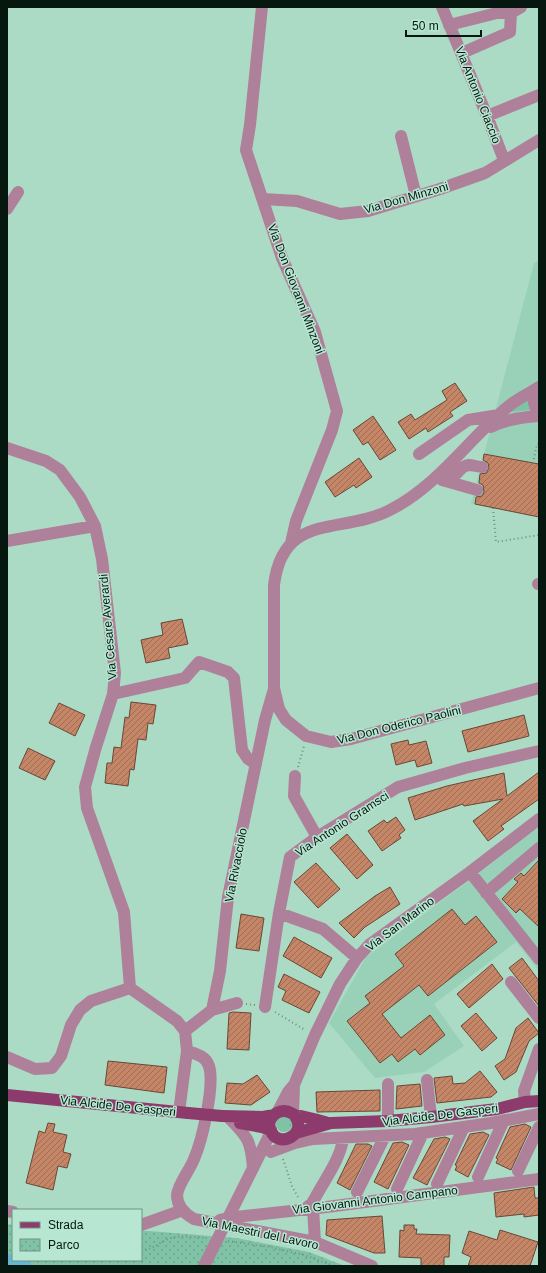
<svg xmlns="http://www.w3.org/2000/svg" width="546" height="1273" font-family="Arial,sans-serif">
<defs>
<pattern id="grass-tufts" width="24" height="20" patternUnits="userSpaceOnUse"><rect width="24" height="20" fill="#7fc2a6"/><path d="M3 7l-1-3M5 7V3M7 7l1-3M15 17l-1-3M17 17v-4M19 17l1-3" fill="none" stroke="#6ca68e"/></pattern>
<pattern id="park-dots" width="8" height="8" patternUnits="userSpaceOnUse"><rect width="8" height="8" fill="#7fc2a6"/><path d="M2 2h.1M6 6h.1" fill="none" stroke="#6ca68e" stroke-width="1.8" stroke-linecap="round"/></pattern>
<pattern id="building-hatch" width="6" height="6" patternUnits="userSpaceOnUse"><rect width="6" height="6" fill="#c58668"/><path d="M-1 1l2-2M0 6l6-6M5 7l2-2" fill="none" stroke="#9e6d54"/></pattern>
</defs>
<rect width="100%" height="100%" fill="#abdac5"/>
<path fill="#99d1b8" d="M539,260V517L471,504L534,263Z
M539,827V971L516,942L434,1004L464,1046L424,1072L375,1078L329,1023L366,957L474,877Z"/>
<path fill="url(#grass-tufts)" d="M529,398L531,410L507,412Z
M276 1124a8 8 0 1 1 16 0a8 8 0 1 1-16 0Z"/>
<path fill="url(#park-dots)" d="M7,1224L13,1225V1260H141V1231H149L236,1238L309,1252L345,1266H7Z"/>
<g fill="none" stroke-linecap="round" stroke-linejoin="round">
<path stroke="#66b5d4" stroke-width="18" d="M7,1263L22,1266"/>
</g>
<path fill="url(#building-hatch)" stroke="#6b4635" d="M455,383L467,401L450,412L453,416L428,432L426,428L409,439L398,422L411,414L415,420L447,400L442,391Z
M373,416L396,450L380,460L368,442L363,445L353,430Z
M484,454L539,464V517L475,504L476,497L482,496L484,492L483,485L479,483L480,474L486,473L489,468L488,463L483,460Z
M359,458L372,477L356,488L354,485L335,497L325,482Z
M182,619L188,644L168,648L170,658L146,663L141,640L163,635L161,623Z
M131,702L156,705L153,724L148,723L146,740L138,739L134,770L130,769L128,786L105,783L107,763H112L114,747L121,748L125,717L129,718Z
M59,703L85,715L75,736L49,723Z
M524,715L529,736L468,752L462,731Z
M408,740L409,745L426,741L432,763L417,767L415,760L396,765L391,744Z
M28,748L55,761L45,780L19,768Z
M539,772V799L501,826L504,829L488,841L473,821L503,799L464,806L463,804L415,820L408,798L447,786L504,773L507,796Z
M396,817L405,830L399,835L401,838L382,851L368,831L384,820L387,823Z
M347,834L373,865L357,879L330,848Z
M539,860V927L520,909L516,913L502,899L518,882L514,879L521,873L524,876Z
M316,863L340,889L318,908L294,882Z
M390,887L400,904L365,927L354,938L339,923L375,896Z
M452,909L465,925L476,916L497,942L428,996L419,985L382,1014L401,1038L430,1015L445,1035L420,1055L415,1049L398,1062L392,1054L380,1063L347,1021L370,1003L365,996L404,966L395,954Z
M241,914L264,918L259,951L236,948Z
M294,937L332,958L321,978L283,956Z
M522,958L539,981V1006L509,968Z
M492,964L503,979L469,1008L457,994Z
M284,974L320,992L309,1013L282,1000L286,991L278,987Z
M233,1012L251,1013L249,1050L227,1049L229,1013Z
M476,1013L497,1038L482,1051L461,1026Z
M528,1018L539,1033L529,1041L516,1072L504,1080L495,1066L505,1059L516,1028Z
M108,1061L167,1067L164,1093L105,1085Z
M480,1071L497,1092L491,1097L437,1103L434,1078L452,1076L453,1084L465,1083Z
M257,1075L270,1092L251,1105L225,1103L227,1083L243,1084Z
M420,1084L422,1106L396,1109L397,1086Z
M380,1090V1111L317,1112L316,1092Z
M48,1123L55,1124L53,1132L67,1135L63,1152L71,1154L67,1168L58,1166L53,1190L26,1183L39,1131L45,1133Z
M525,1124L531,1127L511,1170L496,1163L498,1159L496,1158L510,1127Z
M483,1132L489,1135L468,1177L455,1170L457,1166L455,1165L470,1134Z
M445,1137L450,1139L427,1185L413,1178L434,1139Z
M402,1142L409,1145L388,1189L374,1182L393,1143Z
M356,1144H368L372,1146L350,1190L337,1183Z
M534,1187L535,1198H539V1215L524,1217V1214L496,1217L494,1193Z
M382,1216L385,1253H374L326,1235L327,1220Z
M404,1225H414V1229H417L416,1234L450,1235L449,1257H444V1266H421V1258L399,1257L400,1230L404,1231Z
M500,1230L538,1242L530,1266H468L471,1257L462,1253L469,1231L497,1240Z"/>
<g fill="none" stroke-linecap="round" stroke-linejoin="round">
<path stroke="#6c9180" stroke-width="2" stroke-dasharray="1 3" stroke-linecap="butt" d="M533,463L537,444H539
M493,508L496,542L539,535
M298,767L304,746
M246,1004L256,1005
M275,1012L305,1030
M283,1159L292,1186L299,1199
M228,1241L270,1247L304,1255L334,1266
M141,1250C156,1249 158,1242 171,1238C182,1235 195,1237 206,1238"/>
<path stroke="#af8099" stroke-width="12" d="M262,7L250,125L246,150L282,258L315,332L337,411L332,430L296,521L291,543
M442,7L487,116L504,160
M449,25L497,13H511L521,7
M462,53L510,32L511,13
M487,116L539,95
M401,136L416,196
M263,199L297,201L340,214L368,211L440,189L485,173L539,140
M7,209L18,192
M539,387C530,393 519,398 510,405C469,438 439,485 390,510C342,535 283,511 274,585V688L279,709L286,720L306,736L331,742L351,739L539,688
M539,388C532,395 532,405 539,412
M491,427C506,419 523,417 539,416
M7,448L46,461L60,470L80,497L95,526L102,559L115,673L113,694L96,747L85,787L87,808L124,912L130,988L177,1021L185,1031
M419,454L468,420L499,415
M442,472C462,482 455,466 469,465C473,465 478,467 482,467
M442,480L477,490
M7,541L95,526
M538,584H539
M113,694L185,678L199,662L228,672L234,678L242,750L248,759L256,764
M295,776L294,796L317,837
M470,872L539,959
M486,893L539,848
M279,913L323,929L357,958
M511,982L539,1018
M265,1007L279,913L290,857L317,837L398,787L465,768L539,751
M212,1010L237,1003
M185,1031L212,1010L220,971L228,897L265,720L274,689
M187,1051C196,1054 206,1056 209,1066C215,1085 202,1141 194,1159C190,1170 178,1184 177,1195C177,1206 185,1214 194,1219L315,1242L372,1266
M7,1057L35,1069L52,1068L61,1056L71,1025L80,1010L91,1001L130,988
M427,1080L431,1117
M388,1084V1121
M525,1102L524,1091L539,1049
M179,1112L187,1051L185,1031
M277,1113L288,1092L294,1085L315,1035L340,984L357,958L370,944L470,872L539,819
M293,1114L294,1085
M229,1118C248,1137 251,1141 253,1168
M271,1152L295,1143L313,1139L415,1134L491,1123L539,1114
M253,1168L271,1132
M518,1171L539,1127
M478,1177L504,1120
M437,1184L464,1127
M397,1189L423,1133
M357,1192L385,1136
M313,1208L315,1242
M305,1209L312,1203L315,1198C325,1179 340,1160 343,1139
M7,1211L13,1212
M220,1220L235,1217L327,1207L539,1179
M141,1225L183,1210"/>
<path stroke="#8d3a6c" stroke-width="12" d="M7,1095L188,1113
M222,1116L263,1117L274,1115
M295,1116C308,1135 278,1149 271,1131C269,1127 269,1122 271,1119C273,1114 279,1111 284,1111C289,1111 291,1113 295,1115C295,1116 300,1116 301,1116C310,1118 319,1120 328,1123
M240,1123L262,1127L271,1130
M296,1133L331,1123L388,1121L431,1117L497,1109L525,1102L539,1101"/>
<path stroke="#af8099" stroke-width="12" d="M204,1266L253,1168"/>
<path stroke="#8d3a6c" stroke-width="12" d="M188,1113L222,1116"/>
</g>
<g text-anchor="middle" stroke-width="3" stroke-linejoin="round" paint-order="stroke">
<g font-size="12" fill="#05170f" stroke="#b7e7d2">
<text transform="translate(478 95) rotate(68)" y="4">Via Antonio Ciaccio</text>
<text transform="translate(406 198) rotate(-16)" y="4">Via Don Minzoni</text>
<text transform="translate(296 289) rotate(69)" y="4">Via Don Giovanni Minzoni</text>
<text transform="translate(108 627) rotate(-95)" y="4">Via Cesare Averardi</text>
<text transform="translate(399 725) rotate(-14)" y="4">Via Don Oderico Paolini</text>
<text transform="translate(342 824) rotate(-33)" y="4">Via Antonio Gramsci</text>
<text transform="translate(236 865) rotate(-79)" y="4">Via Rivacciolo</text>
<text transform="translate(400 924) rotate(-37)" y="4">Via San Marino</text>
<text transform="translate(118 1106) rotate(6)" y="4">Via Alcide De Gasperi</text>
<text transform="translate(440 1115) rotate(-7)" y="4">Via Alcide De Gasperi</text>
<text transform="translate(375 1200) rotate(-7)" y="4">Via Giovanni Antonio Campano</text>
<text transform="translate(260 1233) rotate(12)" y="4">Via Maestri del Lavoro</text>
</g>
</g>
<rect width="546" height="1273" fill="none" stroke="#05170f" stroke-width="16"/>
<rect x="12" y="1209" width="130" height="52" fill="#b7e7d2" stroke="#709484"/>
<rect x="20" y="1222" width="20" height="6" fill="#8d3a6c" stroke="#709484"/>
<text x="48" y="1229" font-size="12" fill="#05170f">Strada</text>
<rect x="20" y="1239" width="20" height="12" fill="url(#park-dots)" stroke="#709484"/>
<text x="48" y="1249" font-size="12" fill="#05170f">Parco</text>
<path d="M406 30v6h75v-6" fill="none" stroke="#05170f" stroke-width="2"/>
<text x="412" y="30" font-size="12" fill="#05170f" stroke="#b7e7d2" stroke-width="3" paint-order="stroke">50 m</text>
</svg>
